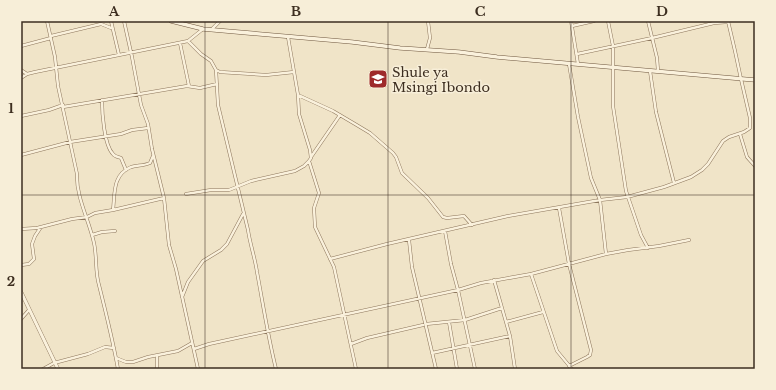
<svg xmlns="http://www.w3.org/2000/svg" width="776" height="390" font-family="'Libre Baskerville',serif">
<rect width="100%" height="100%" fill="#f0e4c8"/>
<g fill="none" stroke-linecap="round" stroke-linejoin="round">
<g stroke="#8d765c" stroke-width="3.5">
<path id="minor" d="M47,21L55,57L58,86L77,174C76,197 89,220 94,243C97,256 95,272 99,285C106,313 113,341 118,369
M111,21L119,55
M124,21L132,57L141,105L148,124L152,149L164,198L169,245L176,269L198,369
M571,21L578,64
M608,21L613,46V106L626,191L641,235L648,248
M648,21L657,58L658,71
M728,21L735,51L741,79
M572,26L594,21
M212,29L220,21
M51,36L101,24L111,28
M188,41L201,54L211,61L216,70L220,72L266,75L294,72
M180,43L189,86
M21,46L51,38
M427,49L430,38L428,21
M577,54L652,38L714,23L728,22
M569,64L578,117L591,178L600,200L606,254
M21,70L27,74
M216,70L218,105L248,230C250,244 255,258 257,272C263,304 268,337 276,369
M650,71L656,112L674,183
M21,78L27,74L35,72L188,41L203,29
M298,95L333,111L355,124L370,133L393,153L396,157L402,173L428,198L443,217L447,218L464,216L472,225
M102,100C102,112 104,145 113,154C115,157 119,157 121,158L126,170
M63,107L187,86L200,88L217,84
M21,116L49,110L63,105
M740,134L747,157L755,166
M21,155L70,142L121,134L132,130L148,128
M311,157L340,115
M309,161L319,193L314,208L315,227L334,267L356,369
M186,194L211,190H229L251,181L295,171L304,166L309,161L311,158L310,150L299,114L298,95L288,37
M559,208L569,264L591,350L590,355L587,357L569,366
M113,210C115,194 112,175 131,167C137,165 144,166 150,163L153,156
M21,229L37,228L72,219L87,217L95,213L113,210L164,198
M445,231L451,264L458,290L475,369
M92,235L102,232L115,231
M409,240L412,267L436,369
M330,259L387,244L508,216L600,200L627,197L664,187L691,177L702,170L708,164L723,141L729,137L744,132L750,128V118L741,79
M21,265L29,264L34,259L32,244L35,236L41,227
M531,274L557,351L572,369
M494,280L510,336L515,369
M182,297L188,282L203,261L221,250L227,244L243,214
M21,319L29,310
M449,322L457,369
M506,322L543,312
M426,324L465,320L502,308
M351,344L367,338L423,325
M194,349L209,344L458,290L481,283L531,274L606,254L628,250L659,246L689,240
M432,353L510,336
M116,358L126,362H133L148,357L178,351L192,343
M43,369L54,363L88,354L105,347L114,348
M157,369V356"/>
</g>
<g stroke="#8d765c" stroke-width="4">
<path id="tertiary" d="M21,292L58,369"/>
</g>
<g stroke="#6f573f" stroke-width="4.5">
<path id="secondary" d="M171,21L203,29L352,42L400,48L459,52L497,57L755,80"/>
</g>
<use href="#minor" stroke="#faf1dc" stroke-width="2.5"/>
<use href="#tertiary" stroke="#faf1dc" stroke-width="3"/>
<use href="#secondary" stroke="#faf1dc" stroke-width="3.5"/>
</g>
<path fill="none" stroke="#3d2e20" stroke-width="1" stroke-opacity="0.55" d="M205,21V369M388,21V369M571,21V369M21,195H755"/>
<defs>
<g id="school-square" transform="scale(1)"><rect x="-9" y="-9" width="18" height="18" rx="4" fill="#9e2a2b" stroke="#f7eed8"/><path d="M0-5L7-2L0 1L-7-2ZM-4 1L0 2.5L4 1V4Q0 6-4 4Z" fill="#fff"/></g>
</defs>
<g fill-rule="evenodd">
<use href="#school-square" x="378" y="79"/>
</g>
<g text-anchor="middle" stroke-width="3" stroke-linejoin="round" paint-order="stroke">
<g font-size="13" fill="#3d2e20" stroke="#f7eed8" text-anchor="start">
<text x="392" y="77">Shule ya<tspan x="392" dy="15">Msingi Ibondo</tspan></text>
</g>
</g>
<rect width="776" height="390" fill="none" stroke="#f7eed8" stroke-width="44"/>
<rect x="22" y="22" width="732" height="346" fill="none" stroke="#3d2e20" stroke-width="1.5"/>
<g font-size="13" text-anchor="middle" font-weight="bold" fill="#3d2e20">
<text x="114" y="16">A</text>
<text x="296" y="16">B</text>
<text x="480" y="16">C</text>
<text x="662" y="16">D</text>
<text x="11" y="113">1</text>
<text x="11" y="286">2</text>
</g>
</svg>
